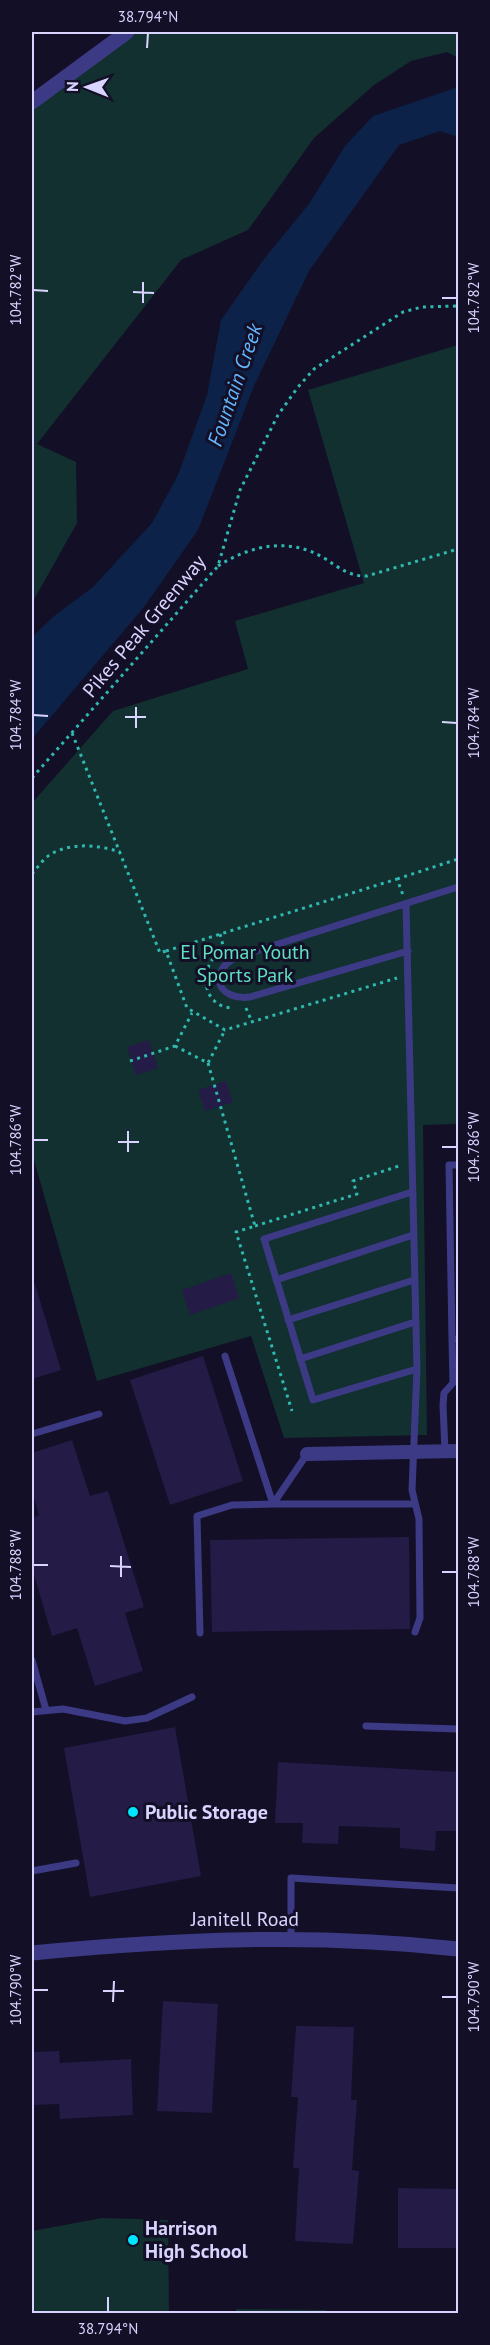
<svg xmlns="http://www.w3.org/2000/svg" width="490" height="2345" font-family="'PT Sans',sans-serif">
<rect width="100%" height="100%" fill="#130f26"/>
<path fill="#12302f" d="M135,32H458V58L447,52L411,61L374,85L314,138L248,230L181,260L37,444L76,462L77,523L32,603V110Z
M458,345V1124L423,1125L427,1435L284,1438L251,1336L97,1381L32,1153V803L113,711L248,669L235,621L364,583L308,390Z
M102,2218L168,2220L169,2313H32V2231Z
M236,2309L326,2310V2313L236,2314Z"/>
<path fill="#0c2248" d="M458,87V137L440,131L399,145L309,271L254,386L198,530L144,607L32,739V637L54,616L93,587L152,523L178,475L207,395L221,320L264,259L309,204L345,146L373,116Z"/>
<path fill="#241b47" d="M149,1040L158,1068L136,1075L127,1047Z
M226,1081L233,1102L205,1111L198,1090Z
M231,1273L239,1298L190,1315L182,1290Z
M35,1284L61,1370L32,1379V1285Z
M203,1356L243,1481L170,1505L130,1380Z
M72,1440L90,1496L108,1491L144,1607L125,1613L143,1671L95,1686L77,1628L52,1636L32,1568V1518L39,1515L32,1491V1453Z
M409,1537L410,1629L212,1632L210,1540Z
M175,1727L201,1876L90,1897L64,1748Z
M278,1762L459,1772V1831H436L435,1851L400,1848V1828L339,1826L338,1844L302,1843L303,1823H275Z
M163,2001L218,2004L212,2113L157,2111Z
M296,2026L354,2027L351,2100H357L352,2170L359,2171L353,2244L295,2241L299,2168H293L298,2097H291Z
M59,2051L60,2063L131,2059L133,2115L60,2119L59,2104L32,2105V2052Z
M398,2188L459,2189V2248H398Z"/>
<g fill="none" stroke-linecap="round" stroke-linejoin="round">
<path stroke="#2fb8b0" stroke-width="3" stroke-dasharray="3 4.5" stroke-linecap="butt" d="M218,566C251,545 289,537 324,558C338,567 350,577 367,576L458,549
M72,733L160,953L166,951L187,1008L225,1030L397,978
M32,778L218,566L240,490L278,415L298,387L314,369L403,312L422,307L458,306
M32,874C37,868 44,858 51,854C72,842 99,845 120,852
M397,879L458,859
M220,934L224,949C197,964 200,1008 234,1008
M166,951L397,879L403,895
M246,1008L252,1022
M175,1046L208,1063L225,1030
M130,1061L175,1046L192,1013
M208,1063L255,1226L236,1232L292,1411
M255,1226L357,1194L353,1181L402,1165"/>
<path stroke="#3d3a85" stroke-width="7" d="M406,904L417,1369L412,1490L419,1519L420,1618L415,1632
M408,951L250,997C217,1001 207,971 237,957L458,887
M412,1192L264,1239L313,1400L417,1369
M276,1280L413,1235
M288,1320L414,1280
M452,1340L449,1165H458
M225,1356L273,1504H415
M300,1359L415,1322
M32,1434L99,1414
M445,1451L443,1405L444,1393L453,1383L452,1340L458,1339
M200,1633L197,1516L232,1505L273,1504L307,1454
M32,1660L46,1710
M32,1712L63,1709L125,1721L147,1718L192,1697
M366,1726L458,1729
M32,1871L76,1863
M291,1940V1878L458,1888"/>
<path stroke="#3d3a85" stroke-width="14" d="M307,1454L458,1451"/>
<path stroke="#3d3a85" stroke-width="15" d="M32,102L127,32
M32,1953C174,1939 316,1933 458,1949"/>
</g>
<path fill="none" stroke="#d9d4ff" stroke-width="2" d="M147,48L148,33M33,290L48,291M133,292L154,293M442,298H457M143,303V282M33,715L48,716M125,717H146M442,722L457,723M136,728V707M33,1140H48M118,1142H139M442,1147H457M128,1152V1131M33,1565H48M110,1566L131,1567M442,1572H457M121,1577V1556M33,1990H48M103,1991H124M442,1997H457M113,2002L114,1981M108,2312V2297"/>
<g fill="#00e5ff" stroke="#130f26" stroke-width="2">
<circle cx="133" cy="1812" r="6"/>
<circle cx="133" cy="2240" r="6"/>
</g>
<g text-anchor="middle" stroke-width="6" stroke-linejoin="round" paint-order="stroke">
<g font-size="20" fill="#d9d4ff" stroke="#130f26">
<text transform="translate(144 626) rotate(-50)" y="7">Pikes Peak Greenway</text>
<text x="245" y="1926">Janitell Road</text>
</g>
<g font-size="20" fill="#5fe0c0" stroke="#130f26">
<text x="245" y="959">El Pomar Youth<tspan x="245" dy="23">Sports Park</tspan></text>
</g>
<g font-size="20" font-weight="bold" fill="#d9d4ff" stroke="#130f26" text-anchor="start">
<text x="145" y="1819">Public Storage</text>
<text x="145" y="2235">Harrison<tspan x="145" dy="23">High School</tspan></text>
</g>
<g font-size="21" font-style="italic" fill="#62b6ff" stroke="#130f26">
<text transform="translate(235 385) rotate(-71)" y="7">Fountain Creek</text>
</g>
</g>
<rect width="490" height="2345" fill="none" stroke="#130f26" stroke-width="66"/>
<g transform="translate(87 87) rotate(271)" stroke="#130f26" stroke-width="4.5" paint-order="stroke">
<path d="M0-4.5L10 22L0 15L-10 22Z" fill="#d9d4ff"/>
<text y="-9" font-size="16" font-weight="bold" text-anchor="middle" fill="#d9d4ff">N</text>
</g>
<rect x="33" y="33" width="424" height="2279" fill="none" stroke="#d9d4ff" stroke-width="2"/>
<g font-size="15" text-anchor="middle" fill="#d9d4ff">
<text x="148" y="22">38.794°N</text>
<text transform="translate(16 290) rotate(-90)" y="5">104.782°W</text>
<text transform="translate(474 298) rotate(-90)" y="5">104.782°W</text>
<text transform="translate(16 715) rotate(-90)" y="5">104.784°W</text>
<text transform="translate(474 723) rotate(-90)" y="5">104.784°W</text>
<text transform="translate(16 1140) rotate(-90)" y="5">104.786°W</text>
<text transform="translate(474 1147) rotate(-90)" y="5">104.786°W</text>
<text transform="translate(16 1565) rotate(-90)" y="5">104.788°W</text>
<text transform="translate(474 1572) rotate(-90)" y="5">104.788°W</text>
<text transform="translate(16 1990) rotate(-90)" y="5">104.790°W</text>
<text transform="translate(474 1997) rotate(-90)" y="5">104.790°W</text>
<text x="108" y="2334">38.794°N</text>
</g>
</svg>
